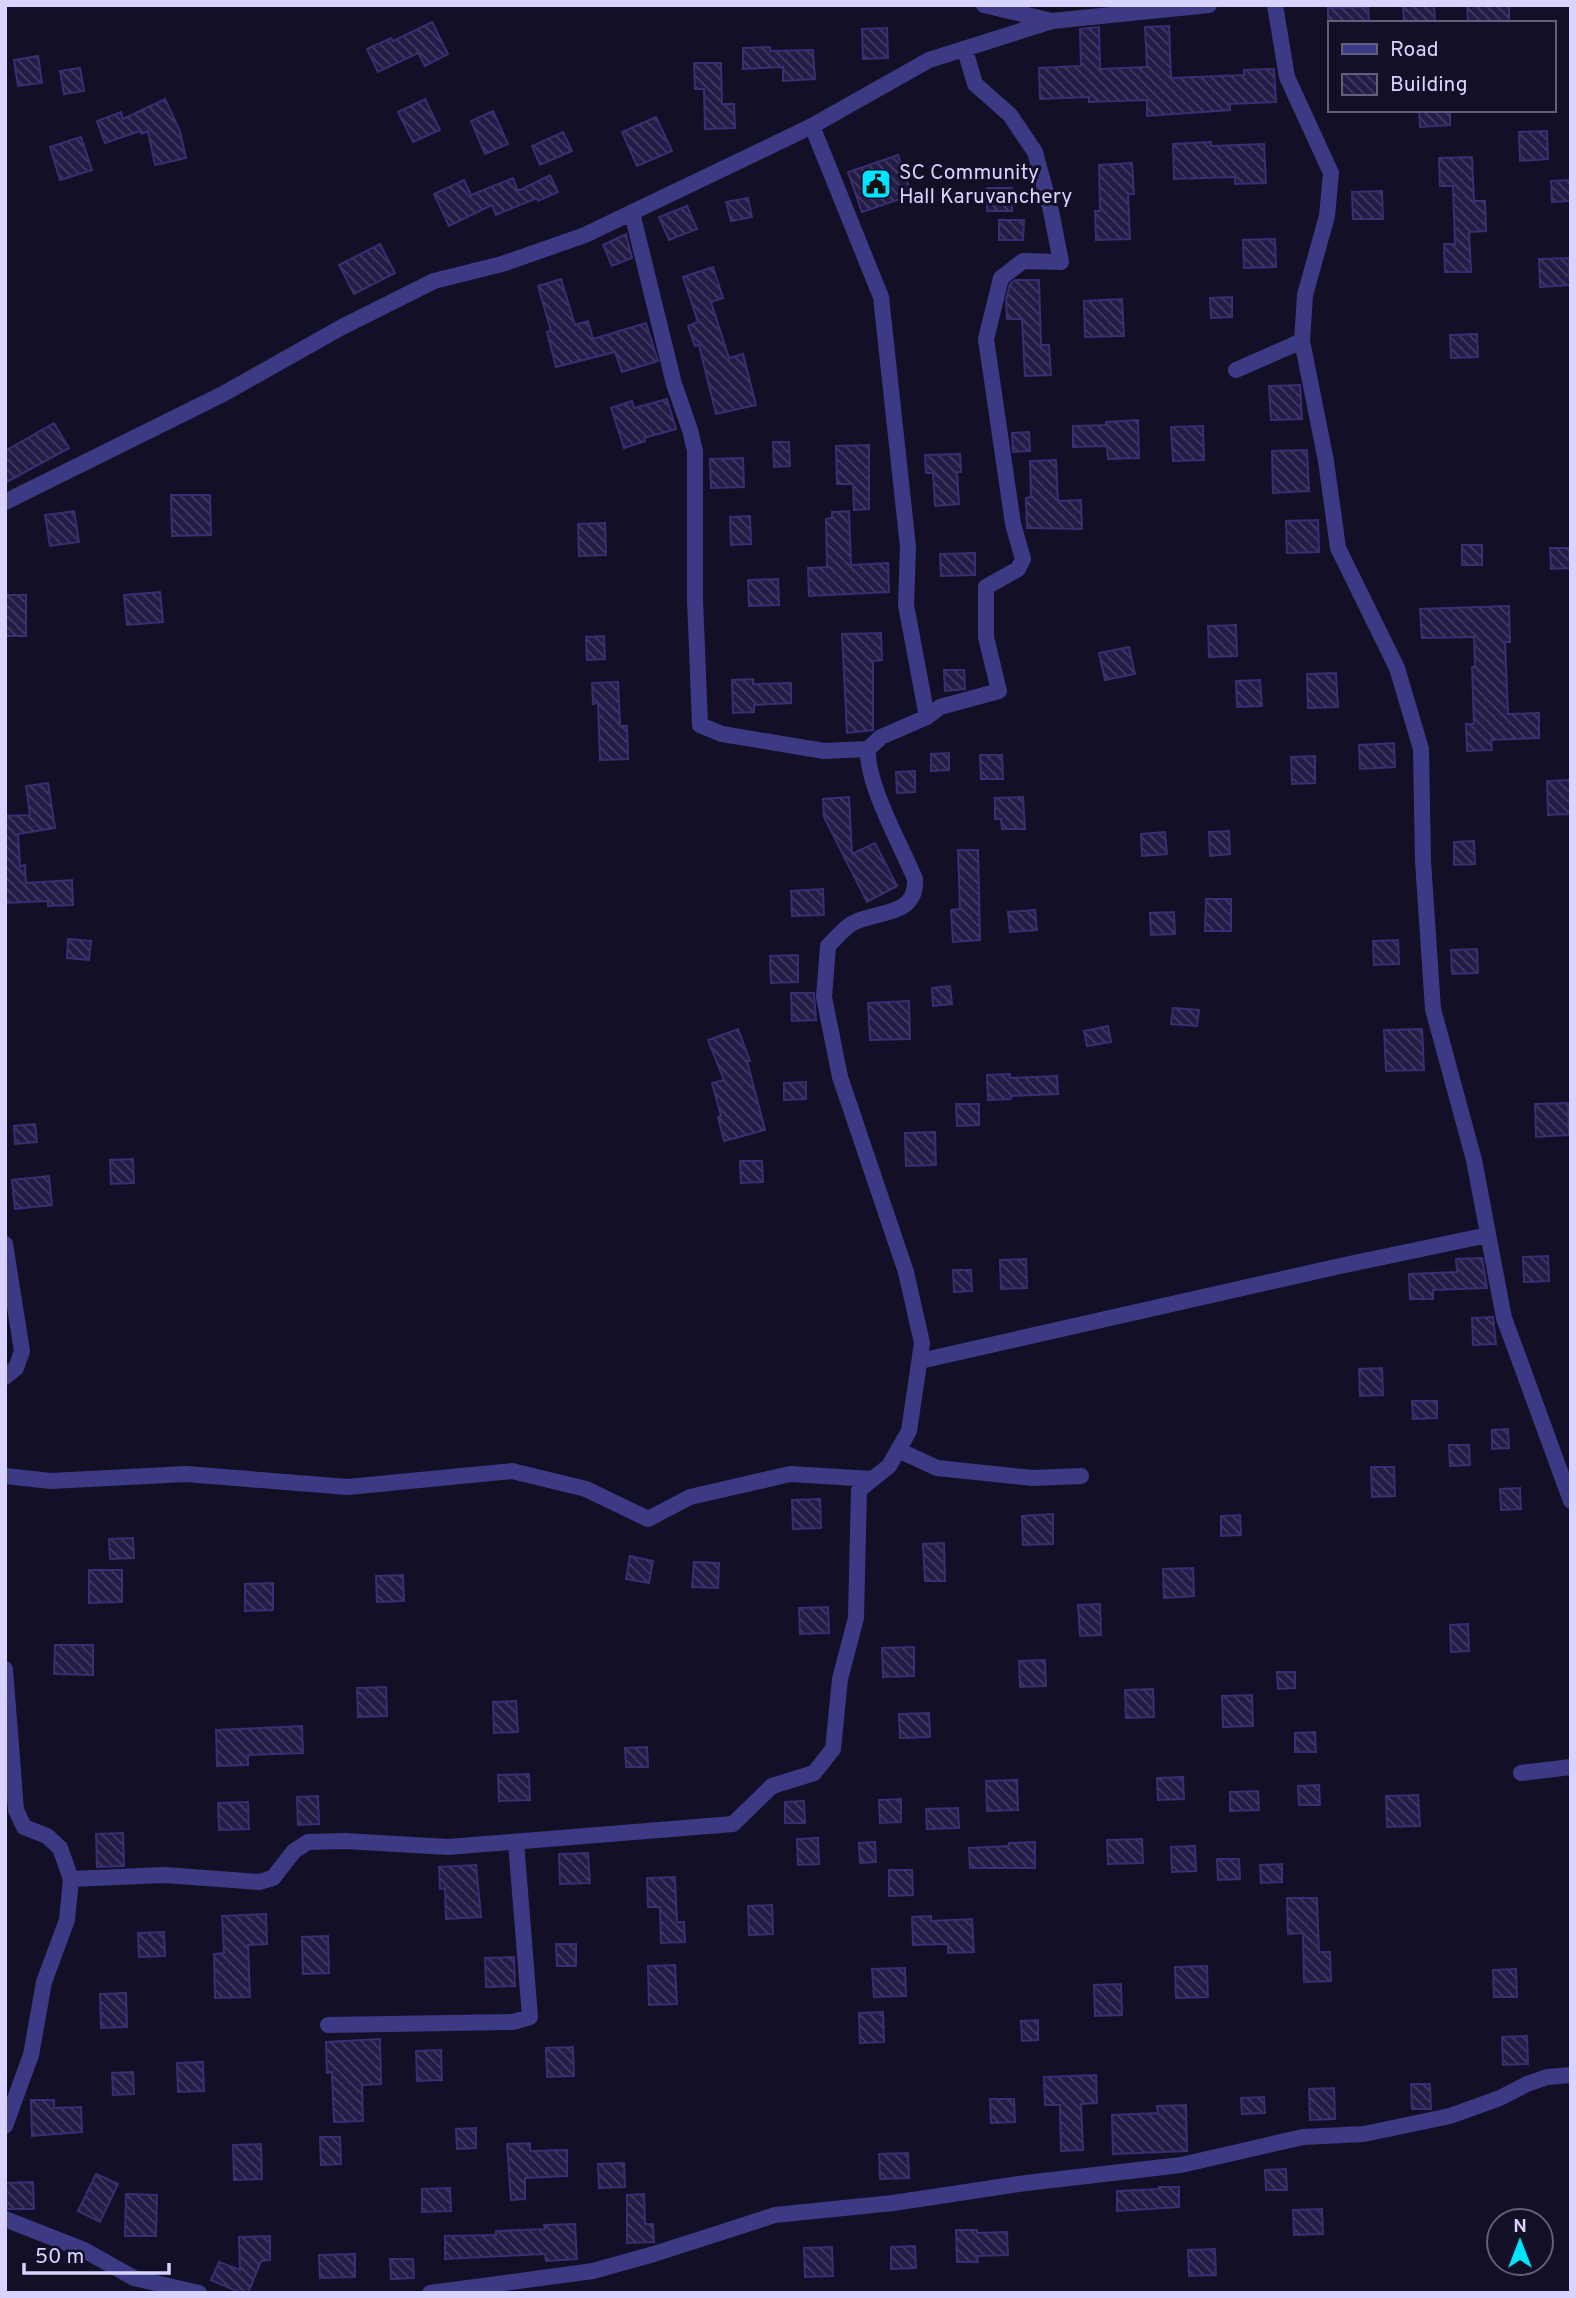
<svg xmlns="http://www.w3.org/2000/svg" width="1576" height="2298" font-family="Overpass,sans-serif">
<defs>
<pattern id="building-back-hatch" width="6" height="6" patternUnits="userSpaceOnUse" patternTransform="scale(1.75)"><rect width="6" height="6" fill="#241b47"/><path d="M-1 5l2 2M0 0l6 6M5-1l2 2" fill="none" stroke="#433b63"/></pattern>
</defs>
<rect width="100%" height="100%" fill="#130f26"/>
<path fill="url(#building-back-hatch)" stroke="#3b2d73" stroke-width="2" d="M1403,5H1434L1435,23H1404Z
M1467,5H1509V23H1468Z
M1368,7L1369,23H1328V8Z
M432,22L448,54L425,66L418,53L378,72L367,49L391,38L393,41Z
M1169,26L1171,78L1244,75V70L1274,69L1276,102L1230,104V110L1147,116V100L1089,102V97L1040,99L1039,68L1081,66L1080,29L1099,27L1100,69L1147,67L1145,27Z
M887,28L888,58L863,59L862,29Z
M770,47V51L813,50L815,79L783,81V67L743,69V48Z
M38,56L42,83L18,86L14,60Z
M694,63H721L722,104H734L735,128L705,129L704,89H695Z
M80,68L84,91L64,94L60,71Z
M165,99L180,131L186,158L155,165L148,131L142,134L140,131L105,143L97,121L121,112L123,119Z
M425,99L440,130L413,142L398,112Z
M1419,110H1450V125L1420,127Z
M493,111L508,144L485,154L471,121Z
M656,117L672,151L637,166L622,132Z
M1547,131L1548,159L1520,161L1519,132Z
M563,132L572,151L540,165L532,146Z
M81,137L92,170L60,180L50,147Z
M1211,142V146L1264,144L1266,183L1235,184V177L1174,179L1173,144Z
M898,155L912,195L862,212L848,172Z
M1472,157L1474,201H1485L1486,231L1469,232L1471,272H1445L1444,244H1455L1453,186H1440L1439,158Z
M1132,163L1134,194H1128L1130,239L1096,240L1095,211H1100L1099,165Z
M550,175L558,192L538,201L537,198L496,215L492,205L449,226L434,194L464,180L471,195L513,178L518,191Z
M1571,180V201L1552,202L1551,181Z
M987,188H1012V211H987Z
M1382,191L1383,219H1353L1352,192Z
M748,198L752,217L731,221L726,202Z
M687,206L697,229L669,240L659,217Z
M999,220H1024L1023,240H999Z
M626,234L632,258L612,266L603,245Z
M1275,239L1276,267L1244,268L1243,240Z
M380,244L395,273L354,294L339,265Z
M1569,258L1570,285L1540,287L1539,259Z
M713,267L723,298L711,302L729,358L743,354L756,405L716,414L699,345L695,346L688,326L698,322L683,277Z
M561,279L575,325L588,321L593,339L646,323L658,361L622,372L615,352L556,367L547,332L551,331L538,286Z
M1015,280H1039L1041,345H1049L1051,375L1025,376L1022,319H1007L1006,300L1010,284Z
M1232,297V317L1211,318L1210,298Z
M1122,299L1124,336L1085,337L1084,301Z
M1477,334L1478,357L1451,358L1450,335Z
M1300,385L1302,419L1271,420L1269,386Z
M667,399L676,429L644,438L645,441L624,448L611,408L632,401L634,408Z
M1138,420L1139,458L1108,459L1107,446L1073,447V426L1106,425V422Z
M54,423L69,448L5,483V451Z
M1203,426L1204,460L1173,461L1171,427Z
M1029,432L1030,451L1013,452L1012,433Z
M773,442H789L790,466L774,467Z
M869,445V509L854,510L853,484H837L836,446Z
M1307,450L1309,491L1273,493L1272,451Z
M960,454L961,472H957L959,504L935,506L933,473H926L925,455Z
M743,458L744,487L711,488L710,459Z
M1056,460L1058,501L1081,500L1082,529L1027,528L1026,498L1031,497L1030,461Z
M171,495H210L211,535L172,536Z
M74,511L79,542L50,546L45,515Z
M849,511L851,565L888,563L889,592L809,596L808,568L827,567L826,519L832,518V512Z
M750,516L751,544L731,545L730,517Z
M1318,520L1319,552L1287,553L1286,521Z
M605,523L606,555L579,556L578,524Z
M1462,545H1482V565H1462Z
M1550,548H1569L1570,568L1551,569Z
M975,553V575L941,576L940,554Z
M778,579L779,605L749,606L748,580Z
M160,592L163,622L127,625L124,595Z
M5,595H26V636H5Z
M1509,606L1510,642H1505L1508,714L1539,713V738L1491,740L1492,750L1467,751L1466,724H1474L1472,667H1475L1474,637L1422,638L1420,609Z
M1236,625L1237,656L1209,657L1208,626Z
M881,633L882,660L873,661V730L847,733L842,634Z
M604,636L605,659L587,660L586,637Z
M1129,647L1135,674L1105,680L1099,653Z
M944,670H964L965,689L945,691Z
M1336,673L1338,707L1308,708L1307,674Z
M753,679V684L791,683V703L754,705V712L733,713L732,680Z
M1260,680L1262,706L1237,707L1236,681Z
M618,682L620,726H627L628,759L600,760L598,703L593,704L592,683Z
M1394,743L1395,767L1360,769L1359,745Z
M949,753V770L931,771V754Z
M980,755H1002L1003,779H981Z
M1315,756V783L1292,784L1291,757Z
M915,771V792L897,793L896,772Z
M1571,780V814L1548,815L1547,781Z
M48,783L55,828L18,834L20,866L25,865L26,883L72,880L73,905L48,906V901L5,903V816L30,815L26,786Z
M849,797L852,854L875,843L897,886L867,902L824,817L823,799Z
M1023,797L1025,829H1002L1001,819H995V798Z
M1229,831L1230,854L1210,856L1209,832Z
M1165,832L1167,854L1142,856L1141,834Z
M1474,841L1475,864L1454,865V842Z
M958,850H978L980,940L953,942L951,910L960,909Z
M823,889L824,915L792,916L791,891Z
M1206,899H1231V931H1205Z
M1035,910L1037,930L1010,932L1008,912Z
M1174,912L1175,934L1151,935L1150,913Z
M68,939L91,941L89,960L67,958Z
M1398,940L1399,964L1374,965L1373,941Z
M1477,949L1478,973L1452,974L1451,950Z
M798,955V982L771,983L770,956Z
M950,986L952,1004L933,1006L932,988Z
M791,993H814L816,1020L792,1021Z
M909,1001L910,1039L870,1040L868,1003Z
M1173,1008L1199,1010L1197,1026L1171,1024Z
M1108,1026L1111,1042L1087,1046L1084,1031Z
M738,1029L750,1061H747L765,1130L724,1141L718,1117L721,1116L712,1083L724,1080L708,1040Z
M1422,1029L1424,1070L1386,1071L1384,1030Z
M1010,1074V1078L1057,1076L1058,1094L1011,1096V1099L988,1100L987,1075Z
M806,1082V1099L784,1100V1083Z
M1568,1103L1569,1135L1536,1137L1535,1104Z
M956,1104H979V1125L957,1126Z
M35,1124L37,1142L15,1144L14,1126Z
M935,1132L936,1165L906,1166L905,1133Z
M133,1159L134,1183L111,1184L110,1160Z
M740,1161H762L763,1182L741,1183Z
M49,1176L52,1205L15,1209L12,1180Z
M1548,1256L1549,1281L1524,1282L1523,1257Z
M1482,1258L1487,1288L1433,1290V1299H1410L1409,1274L1457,1272L1456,1259Z
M1026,1259L1027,1288L1001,1289L1000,1260Z
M953,1270H971L972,1291L954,1292Z
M1493,1317L1496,1344L1473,1345L1472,1318Z
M1382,1368L1383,1395L1360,1396L1359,1369Z
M1412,1401H1437V1418L1413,1419Z
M1508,1429L1509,1448L1492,1449V1430Z
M1449,1445H1469L1470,1465L1450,1466Z
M1371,1467H1394L1395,1496L1372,1497Z
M1520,1488L1521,1509L1501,1510L1500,1489Z
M820,1499L821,1528L793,1529L792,1500Z
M1053,1514V1544L1023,1545L1022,1516Z
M1240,1515L1241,1535L1221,1536V1516Z
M133,1538L134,1558L110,1559L109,1539Z
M944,1543L945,1581H925L923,1544Z
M630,1556L653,1561L649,1583L626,1579Z
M694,1562L719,1563L718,1588L692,1587Z
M1193,1568L1194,1596L1164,1598L1163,1569Z
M89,1570H122V1602L89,1603Z
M403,1575L404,1601L377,1602L376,1576Z
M273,1583V1610L245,1611V1584Z
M1100,1604L1101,1635L1080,1636L1078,1605Z
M828,1607L829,1633L800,1634L799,1608Z
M1468,1624L1469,1651L1451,1652L1450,1625Z
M55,1645H93V1675L54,1674Z
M914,1647V1676L883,1677L882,1648Z
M1045,1660L1046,1686L1020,1687L1019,1661Z
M1277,1672H1295V1688L1278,1689Z
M386,1687L387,1716L358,1717L357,1688Z
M1153,1689L1154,1717L1126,1718L1125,1690Z
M1252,1695L1253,1726L1223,1727L1222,1696Z
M516,1701L518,1732L494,1733L493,1702Z
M929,1713L930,1737L900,1738L899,1714Z
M302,1726L303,1753L248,1755V1765L217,1766L216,1730Z
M1315,1732L1316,1752H1295V1733Z
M647,1747L648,1767H626L625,1748Z
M529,1774L530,1800L499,1801L498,1775Z
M1183,1777L1184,1799L1158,1800L1157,1778Z
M1017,1780L1018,1810L987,1811L986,1781Z
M1319,1785L1320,1805H1299L1298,1786Z
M1258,1791L1259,1810L1230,1811V1792Z
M1418,1795L1420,1826L1387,1827L1386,1796Z
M318,1796L319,1824L298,1825L297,1797Z
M901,1799V1822L880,1823L879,1800Z
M804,1801L805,1823H785V1802Z
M248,1802L249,1829L219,1830L218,1803Z
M958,1808L959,1828L927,1829L926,1809Z
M123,1833L124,1866L97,1867L96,1834Z
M818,1838L819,1864L798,1865L797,1839Z
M1142,1839L1143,1863L1108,1864L1107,1840Z
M875,1842L876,1862L860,1863L859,1843Z
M1035,1842V1868H970L969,1848L1009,1846V1843Z
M1195,1846L1196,1871L1172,1872L1171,1847Z
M588,1853L590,1883L560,1884L559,1854Z
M1217,1859H1239L1240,1879L1218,1880Z
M1282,1864V1882L1261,1883L1260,1865Z
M476,1865L481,1917L446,1919L445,1888L440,1889L439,1867Z
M889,1870H912L913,1895L889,1896Z
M675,1877L677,1922H684L685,1942L661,1943L660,1907H648L647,1878Z
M1287,1898H1317L1319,1952H1330L1331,1981L1304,1982L1303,1933L1288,1934Z
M772,1905L773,1934L749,1935L748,1906Z
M266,1914L267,1944L248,1945L250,1997L215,1998L214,1954L224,1953L222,1916Z
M931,1916V1921L972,1919L974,1952L948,1953V1944L913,1945L912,1917Z
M164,1932L165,1956L139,1957L138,1933Z
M328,1936L329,1973L303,1974L302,1937Z
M556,1944H576V1966H557Z
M514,1957L515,1986L486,1987L485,1958Z
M675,1965L677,2004L649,2005L648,1966Z
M1207,1966L1208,1997L1176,1998L1175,1967Z
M905,1968L906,1996L874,1997L872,1969Z
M1516,1969L1517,1997H1494L1493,1970Z
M1121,1984L1122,2015L1095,2016L1094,1985Z
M126,1993L127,2027L101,2028L100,1994Z
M883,2012L884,2042L860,2043L859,2013Z
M1038,2020V2040L1022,2041L1021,2021Z
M1527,2036L1528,2064L1503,2065L1502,2037Z
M380,2039L381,2084L362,2085L363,2121L334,2122L332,2072L327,2073L326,2042Z
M573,2047L574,2076L547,2077L546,2048Z
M441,2050L442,2080L417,2081L416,2051Z
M203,2062L204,2091L178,2092L177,2063Z
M133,2072L134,2094L113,2095L112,2073Z
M1096,2075L1097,2103L1081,2104L1083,2150L1061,2151L1060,2105H1045L1044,2077Z
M1411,2084H1430L1431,2109H1412Z
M1334,2088L1335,2119L1310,2120L1309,2089Z
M1264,2097L1265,2113L1242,2114L1241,2098Z
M990,2099H1014L1015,2122L991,2123Z
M31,2100H54V2108L81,2107L82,2132L32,2136Z
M1186,2105L1187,2151L1113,2154L1112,2115L1158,2113L1157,2106Z
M476,2128V2148L457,2149L456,2129Z
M320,2137H340L341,2164L321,2165Z
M530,2143V2151L567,2150V2176L525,2178V2199L511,2200L507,2144Z
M261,2144L262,2179L234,2180L233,2145Z
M908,2153L909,2178L880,2179L879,2154Z
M624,2163L625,2187L599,2188L598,2164Z
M1286,2169L1287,2190H1266L1265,2170Z
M96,2174L118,2184L100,2222L78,2211Z
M33,2182L34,2209H7L6,2183Z
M1159,2187H1179V2207L1117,2211V2191L1159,2189Z
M450,2188L451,2211L422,2212V2189Z
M126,2194L157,2195L156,2236H125Z
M644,2194L645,2224H653L654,2242L627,2243V2195Z
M1322,2209L1323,2234L1294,2235L1293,2210Z
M575,2224L577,2259L546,2261L545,2254L445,2259V2236L496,2235V2231L545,2229L544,2225Z
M956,2230H977V2233L1007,2232L1008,2255L977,2256L978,2262H957Z
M270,2236V2260L261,2261L248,2293H241L211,2280L219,2262L240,2270L239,2237Z
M915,2246L916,2268L891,2269V2247Z
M832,2247L833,2276L805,2277L804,2248Z
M1215,2249L1216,2275L1189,2276L1188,2250Z
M355,2254V2277L320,2278L319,2255Z
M390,2259H413L414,2278L391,2279Z"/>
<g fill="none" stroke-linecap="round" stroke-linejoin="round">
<path stroke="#3d3a85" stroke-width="16" d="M984,5L1052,21L1209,5
M1275,5L1287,77L1331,173L1327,216L1305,295L1302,341L1326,461L1338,548L1397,668L1421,749L1423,861L1433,1009L1474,1160L1504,1318L1571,1501
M812,126L881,297L908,547L906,605L927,717
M632,213L674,384L690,430L695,451V599L700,725L722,734L824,751L868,749
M1236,370L1302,341
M5,502L223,394L342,327L434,281L502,264L585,235L812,126L929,60L1052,21
M5,1244L22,1351L16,1368L5,1377
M920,1361L1340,1266L1488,1235
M898,1450L937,1468L1033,1478L1081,1476
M5,1476L51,1481L186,1474L348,1487L512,1471L586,1489L648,1519L690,1497L790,1474L872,1479
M5,1669L16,1810L24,1827L47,1836L60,1848L71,1879L67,1920L44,1982L31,2055L5,2126
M1521,1773L1571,1767
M71,1879L165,1875L259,1882L273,1878L294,1851L308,1842L345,1841L448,1847L733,1824L772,1786L814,1773L833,1749L840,1679L856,1618L859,1490L889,1466L909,1431L922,1343L906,1272L840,1077L824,997L828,946C835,939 844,928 853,923C878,910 917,917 915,879C901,845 866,784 868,749L881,737L927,717L940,707L999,691L986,637V587L1018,569L1023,559L1013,524L986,339L1001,278L1023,261L1061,262L1051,211L1035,152L1010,115L975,84L965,50
M328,2025L513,2022L530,2017L516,1842
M5,2219L84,2250L134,2278L199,2293
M430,2293L593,2271L654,2254L775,2215L893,2203L1026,2183L1181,2165L1303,2137L1364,2134L1450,2116L1500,2098L1527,2084L1547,2077L1571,2075"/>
</g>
<defs>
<g id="civic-square" transform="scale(1.575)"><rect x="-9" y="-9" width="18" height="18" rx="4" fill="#00e5ff" stroke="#130f26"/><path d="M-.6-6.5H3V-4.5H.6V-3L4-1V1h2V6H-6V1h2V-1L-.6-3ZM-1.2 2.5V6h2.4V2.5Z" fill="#111"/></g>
</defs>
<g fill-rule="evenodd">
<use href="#civic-square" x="876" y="184"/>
</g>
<g text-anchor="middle" stroke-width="6" stroke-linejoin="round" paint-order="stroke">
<g font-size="21" fill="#d9d4ff" stroke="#130f26" text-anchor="start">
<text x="899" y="179">SC Community<tspan x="899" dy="24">Hall Karuvanchery</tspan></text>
</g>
</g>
<rect width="1576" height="2298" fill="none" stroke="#d9d4ff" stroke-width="14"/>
<rect x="1328" y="21" width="228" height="91" fill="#130f26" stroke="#625e7d" stroke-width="2"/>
<rect x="1342" y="44" width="35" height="10" fill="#3d3a85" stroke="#625e7d" stroke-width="2"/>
<text x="1390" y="56" font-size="21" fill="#d9d4ff">Road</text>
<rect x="1342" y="74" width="35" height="21" fill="url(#building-back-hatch)" stroke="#625e7d" stroke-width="2"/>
<text x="1390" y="91" font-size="21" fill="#d9d4ff">Building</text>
<g transform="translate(1520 2242)"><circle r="33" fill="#130f26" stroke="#625e7d" stroke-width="2"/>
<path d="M0-5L12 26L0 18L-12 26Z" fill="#00e5ff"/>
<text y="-10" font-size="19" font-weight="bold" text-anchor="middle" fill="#d9d4ff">N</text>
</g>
<path d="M24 2263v10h145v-10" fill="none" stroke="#d9d4ff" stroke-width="3.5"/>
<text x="35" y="2263" font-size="21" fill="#d9d4ff" stroke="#130f26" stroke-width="5" paint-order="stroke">50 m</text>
</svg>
